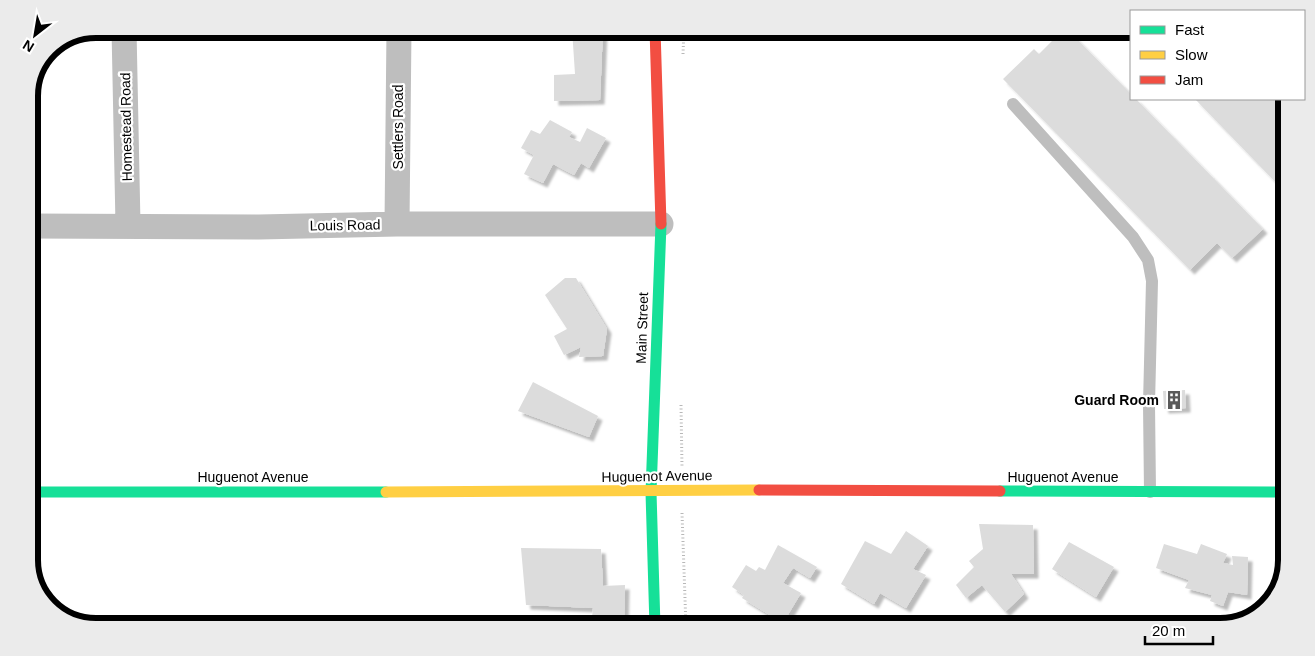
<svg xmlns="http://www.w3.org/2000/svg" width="1315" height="656" font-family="Arial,sans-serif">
<defs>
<filter id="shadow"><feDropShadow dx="4.5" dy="4.5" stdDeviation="1" flood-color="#0004"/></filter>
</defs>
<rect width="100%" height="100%" fill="#fff"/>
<path fill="#dcdcdc" filter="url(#shadow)" d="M572,29H603L600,100L554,101V75L575,74Z
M1064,29H1067L1131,94V99H1136L1263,229L1232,258L1217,243L1190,270L1003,79L1034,49L1039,54Z
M1195,99H1286V193Z
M550,120L572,132L569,137L580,142L587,128L606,138L589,168L581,163L574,175L553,164L543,183L524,174L534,155L521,148L531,130L540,134Z
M565,278H576L607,329L603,356L579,357L581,347L564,355L554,336L567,329L545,295Z
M533,382L598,416L589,437L518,411Z
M1185,390L1186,408L1164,409L1163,391Z
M979,524L1033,525L1034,574H1011L1024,594L1005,612L982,585L966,598L956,585L974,567L969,561L983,549Z
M906,531L928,546L913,569L926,575L906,608L880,593L874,604L841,584L865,541L891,554Z
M1069,542L1114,567L1096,597L1052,569Z
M1164,544L1197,554L1201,544L1227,554L1223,563L1233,565L1232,556L1248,557L1247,595L1228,592L1223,606L1210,601L1212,595L1185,588L1189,580L1156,568Z
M778,545L817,567L810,578L793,568L783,583L801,593L783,623L742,598L744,595L732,587L746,565L756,571L759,567L765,570Z
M521,548L601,549L603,586L625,585L624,627H591L593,608L526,605Z"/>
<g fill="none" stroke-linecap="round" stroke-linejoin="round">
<path stroke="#b8b8b8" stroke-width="3" stroke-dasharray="1 2.5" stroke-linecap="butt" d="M683,54L684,29
M681,405L682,467
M682,513L686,627"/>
<path stroke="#bebebe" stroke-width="12" d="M1013,104L1133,237L1148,260L1152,281L1149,404L1150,492"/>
<path stroke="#bebebe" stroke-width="25" d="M124,29L128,225
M397,224L399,29
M29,226L259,227L397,224H661"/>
<path stroke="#16e098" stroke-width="11" d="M1000,491L1286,492
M29,492H386
M655,627L651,492L661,224"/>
<path stroke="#ffcf43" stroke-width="11" d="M386,492L759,490"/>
<path stroke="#f24e42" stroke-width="11" d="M655,29L661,224
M759,490L1000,491"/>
</g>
<defs>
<g id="building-bare" transform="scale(1.5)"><path d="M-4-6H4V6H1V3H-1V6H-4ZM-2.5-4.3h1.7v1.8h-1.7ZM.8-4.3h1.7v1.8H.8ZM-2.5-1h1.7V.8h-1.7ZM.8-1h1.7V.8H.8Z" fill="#595959" stroke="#fff" stroke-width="2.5" paint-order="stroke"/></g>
</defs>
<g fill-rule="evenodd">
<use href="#building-bare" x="1174" y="400"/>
</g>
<g text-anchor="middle" stroke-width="4.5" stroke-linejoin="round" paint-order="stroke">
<g font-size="14" fill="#000" stroke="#fff">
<text transform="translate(126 127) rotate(-91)" y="5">Homestead Road</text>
<text transform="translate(398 127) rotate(-90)" y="5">Settlers Road</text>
<text transform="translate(345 225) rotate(-1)" y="5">Louis Road</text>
<text transform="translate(642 328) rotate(-88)" y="5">Main Street</text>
<text transform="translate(657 476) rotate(-1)" y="5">Huguenot Avenue</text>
<text x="253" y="482">Huguenot Avenue</text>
<text x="1063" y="482">Huguenot Avenue</text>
</g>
<g font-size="14" font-weight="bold" fill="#000" stroke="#fff" text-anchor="end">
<text x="1159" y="405">Guard Room</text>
</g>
</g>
<path d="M0 0H1315V656H0ZM96 38H1220A58 58 0 0 1 1278 96V560A58 58 0 0 1 1220 618H96A58 58 0 0 1 38 560V96A58 58 0 0 1 96 38Z" fill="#ebebeb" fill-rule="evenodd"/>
<path fill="none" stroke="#000" stroke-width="6" d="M96 38H1220A58 58 0 0 1 1278 96V560A58 58 0 0 1 1220 618H96A58 58 0 0 1 38 560V96A58 58 0 0 1 96 38Z"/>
<rect x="1130" y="10" width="175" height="90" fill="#ffffff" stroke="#999999"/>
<rect x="1140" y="26" width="25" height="8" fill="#16e098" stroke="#999999"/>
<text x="1175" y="35" font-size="15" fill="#000000">Fast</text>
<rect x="1140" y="51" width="25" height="8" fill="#ffcf43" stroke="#999999"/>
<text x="1175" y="60" font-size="15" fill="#000000">Slow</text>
<rect x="1140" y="76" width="25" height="8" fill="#f24e42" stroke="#999999"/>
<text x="1175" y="85" font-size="15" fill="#000000">Jam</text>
<g transform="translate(35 35) rotate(211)" stroke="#ffffff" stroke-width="4" paint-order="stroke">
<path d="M0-4L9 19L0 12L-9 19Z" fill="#000000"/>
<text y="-8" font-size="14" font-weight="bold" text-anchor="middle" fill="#000000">N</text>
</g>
<path d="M1145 636v8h68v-8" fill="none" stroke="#000000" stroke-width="2.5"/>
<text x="1152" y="636" font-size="15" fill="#000000" stroke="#ffffff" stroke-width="4" paint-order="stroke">20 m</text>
</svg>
